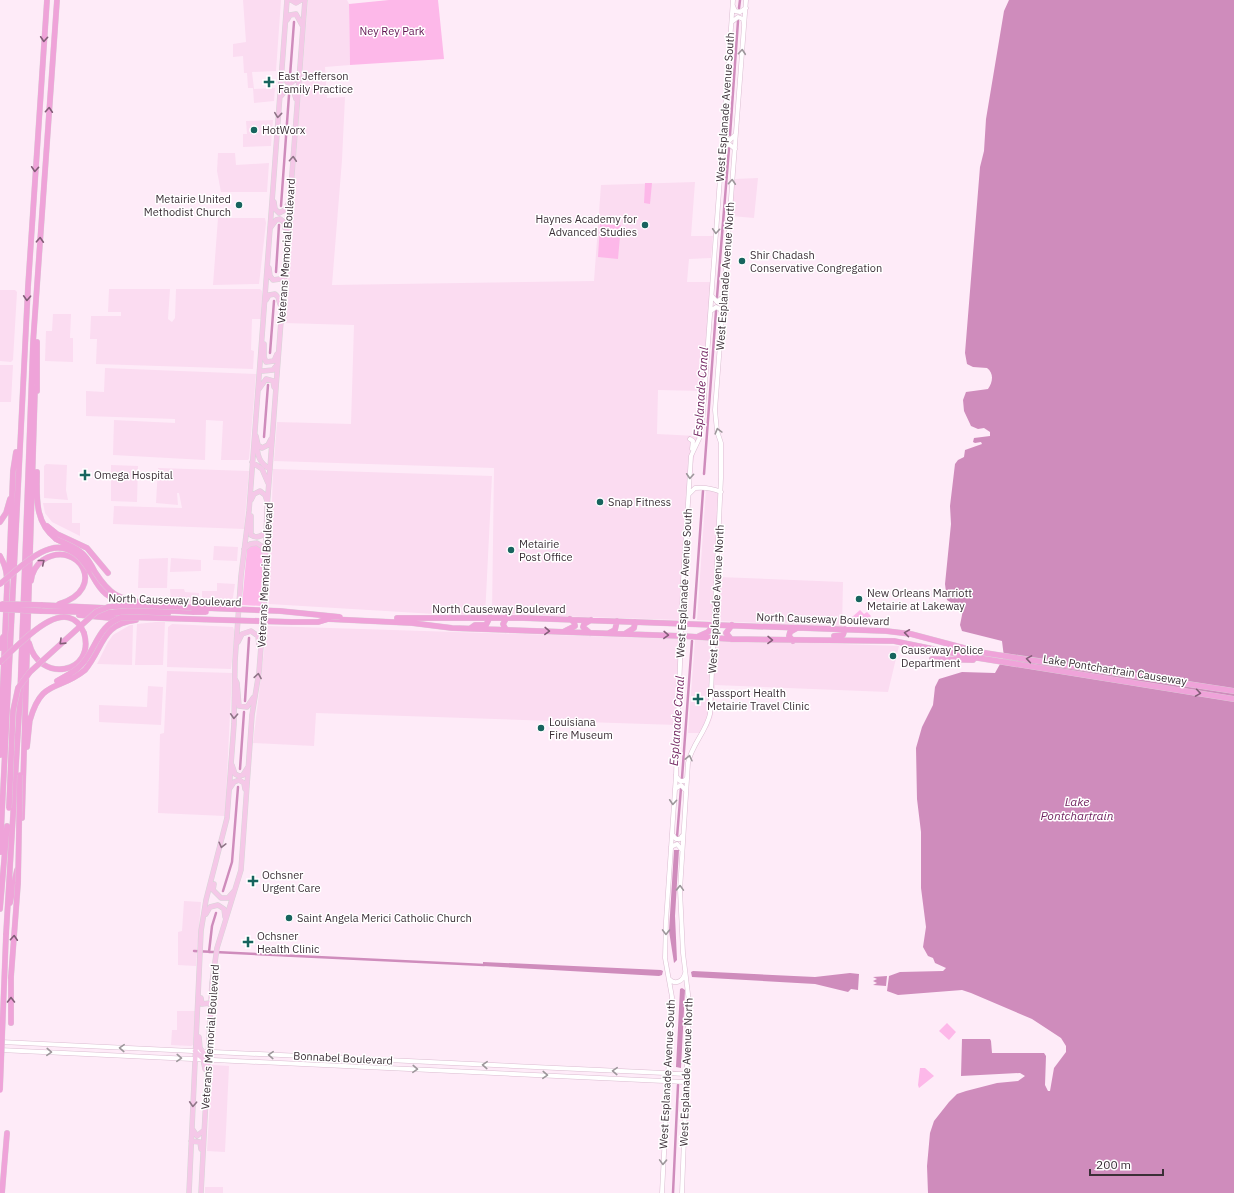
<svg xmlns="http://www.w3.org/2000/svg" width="1234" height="1193" font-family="'IBM Plex Sans',sans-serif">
<rect width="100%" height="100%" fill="#feebf8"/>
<path fill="#fbdcf1" d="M243,0H281L276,71L252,72L254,89L275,88L274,101L254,103L253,88H248L247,73H244L243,56L233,57V44L246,42Z
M308,0H347L349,4L350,65L325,67L327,98L345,97L342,160L332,285L594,281L601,185L695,182L691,236H713L711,258L689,259L687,282H711L702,391L658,390L657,434L697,436L685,526L680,620L492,614L494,468L274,461L277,422L351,424L354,325L283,323Z
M273,120L271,146L243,147V134H247L246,121Z
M218,153H235L236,165L269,163L267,192H221L217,171Z
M758,178L754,218L731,216L734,179Z
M218,218H265L266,223L259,284L213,285Z
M109,289H170L168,319L172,322L175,318L176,289H260L262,291V299L261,319H252L251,350L254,351L253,369L96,364L97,339H90L91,316H121V312H108Z
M0,290H15L17,292L13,360L11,362L0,361Z
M53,314H71L70,338H73V362L45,361L46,331H52Z
M0,365H13L11,402H0Z
M105,368L256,374L249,459L248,460H221L223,421L206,420L205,460L113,455L114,420L175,423V419L86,416V391L104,392Z
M46,464L67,465L66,490L68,500L44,498V466Z
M111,465L138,466L137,502L111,501Z
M158,468L249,471L244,529L113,524L114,506L182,508L179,493H177L178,505L156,503Z
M273,469L492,476L485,617L269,604Z
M706,489L722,490L719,577L843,582L842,627L697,620Z
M43,503H72V523H80V536L52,522L45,513Z
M214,546L238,547L237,561L213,560Z
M168,558L167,588H138L139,559Z
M171,558L201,560V571L170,572Z
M217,583L235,584L232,604L202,603V591H217Z
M170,589H184L185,592L199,593V601L198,604L171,602Z
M156,622H165L163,665H135L137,624Z
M172,624L233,627L235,632L231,669L167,667L168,627Z
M130,625H133L132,665L97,664L108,642L113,635Z
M267,626L680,639L677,725L316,713L314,746L253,743Z
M695,639L899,646L888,692L715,685L713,715L709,726L704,733H688Z
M167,671L232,673L225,816L158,813L160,734L164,733Z
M148,686L163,687L161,725L99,722V705L147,707Z
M184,901L201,902L196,966L178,965V932L182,931Z
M177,1011H195L193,1045L191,1046L171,1045L172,1030H177Z
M212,1065L229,1066L225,1152L207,1151Z
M205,1187H223V1193H205Z"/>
<path fill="#fdb8e9" d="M389,0H438L444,59L350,65L349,4Z
M645,183H652L650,204L644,203Z
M600,224L621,225L618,259L598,257Z
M254,544L261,546L264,552L262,606L242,605L247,549Z
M860,610L864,614L867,612L871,616L862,625L858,620L855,622L851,618Z
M947,1023L956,1032L949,1040L939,1031Z
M920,1068H925L934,1076L919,1088L918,1085Z"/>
<path fill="#cf8cbc" d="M1009,0H1234V1193H928L927,1166L930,1133L934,1121L949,1102L957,1094L966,1091L997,1083L1018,1081L1025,1076L1020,1073L961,1076L962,1039H990L991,1041L992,1053H1044L1046,1056L1045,1085L1048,1091H1050L1054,1068L1066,1052V1046L1061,1038L1032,1019L971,993L962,990L898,995L887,991L889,976L900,972L943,971L946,968L935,963L933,958L928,956L923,947L926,927L921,888V832L917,799L916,748L922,727L933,705L935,687L939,679L962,672L995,673L1004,657L1002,641L962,631L960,625L963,610L947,600L945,584L951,524L950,506L955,464L958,460L964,457L965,450L982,444L981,442L975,443L973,442L974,438L990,436V432L984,428L978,429L971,426L964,411L963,400L966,392L988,389C993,382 994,373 987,368L973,367L967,364L965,353L980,167L984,151L986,119L1004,11Z
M674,850H679L675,916L677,960L674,963L669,931Z
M483,962L661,970L663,971L662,975L659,976L483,966Z
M693,971L815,977L850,973L859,974L858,990L851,989L848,992L815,984L692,977L691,972Z
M887,976L886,986L873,985L877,983L873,981L877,979L873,977Z
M682,988L685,990L681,1068L676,1067L680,989Z"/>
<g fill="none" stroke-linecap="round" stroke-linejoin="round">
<path stroke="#cf8cbc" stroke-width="2.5" d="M739,8L740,0
M290,76L294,22
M730,135L738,21
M281,206L289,95
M276,272L279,225
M717,297L729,148
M270,353L274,301
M264,437L268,385
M704,474L716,311
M694,618L703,491
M245,701L249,638
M240,769L244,712
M682,778L692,641
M677,837L681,788
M223,891L232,862L238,787
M194,951L484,965
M209,952L212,926L216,913
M673,1193L678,1085"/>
<g stroke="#dbbdd1" stroke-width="5">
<path id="secondary" d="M733,6L735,11L740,12L746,8
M733,21L738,17L743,19L744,24
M724,134L726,138L730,140L735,135
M722,149L729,144L735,149
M712,296L717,302L723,297
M711,311L716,307L720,309L722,313
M690,439L693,441L692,449
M689,494L695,488C704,487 712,488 721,492
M676,776L680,781H684L687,778
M675,789L681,785L686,791
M672,834L676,839H680L682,836
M671,847L677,844L682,850
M669,979C675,985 683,982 685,973
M1,1042L686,1074
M0,1050L685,1082
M662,1193L672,997L665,958L666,921L676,775L683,581L691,456L699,439L702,425L733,0
M682,1193L689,1002L683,953L680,890L688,763C692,744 706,732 710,714L721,478V443L717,431L715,410L746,0"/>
</g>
<g stroke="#d8d5d7" stroke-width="5.5">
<path id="primary" d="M291,0L296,3L301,0
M287,20L290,15L296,14L302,25
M283,74L287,82L291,83L297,78L298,74
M281,96L286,90L290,89L294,92L296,99
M274,202L275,209L279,213L285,210L288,204
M271,227L276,220L280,219L285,223V228
M269,268L270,276L273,280L280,279L284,275
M266,300L269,295L275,294L278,297L280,304
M264,344V357L266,362L274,361L277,354
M263,371L273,370L277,365
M259,389L266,379L273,381L274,387
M256,436L258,445L262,448L268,445L271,439
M257,443C257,455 259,463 270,469
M252,462L262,469L268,483
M251,500L254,494L260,491L265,495L267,501
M251,516V535C258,539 263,536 267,530
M244,549L250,544L257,543L263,547L265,555
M238,642L242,634L251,631L258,636L259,645
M235,679L237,683L239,706L247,707L253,698
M232,765L235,774L239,776L243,775L248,767
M230,788L234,782L239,780L244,783L245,789
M214,884L213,890L221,898H228L234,891
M206,914L210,907L218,905L224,909L225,917
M201,998L202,1004L210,1003
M199,1037L200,1048L208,1059
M195,1051L203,1059L205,1069
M193,1130L197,1136L203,1131
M191,1141L200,1142L201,1149
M189,1193L201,931L206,900L227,818L234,724L235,661L241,576L249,511L287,0
M201,1193L212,983L217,948L241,870L252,715L259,672L264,607L267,508L305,0"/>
</g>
<g stroke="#d8d5d7" stroke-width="6">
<path id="highway" d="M37,391V342
M37,472C37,497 34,522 56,539
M0,522L6,513L10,499
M47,526L57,534L87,548L108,573
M0,556C6,566 7,574 7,586L0,755
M89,570C94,578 98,588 106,594C122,607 149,603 168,603
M9,573L13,471L16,452
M31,581C32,572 36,565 43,560C78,538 109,589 59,604
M41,605L106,608
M116,608L194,612
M40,611L168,614
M79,615L121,619
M397,618H523L886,631L911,634L979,652L1234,691
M328,619L412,623L452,628L682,636L731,639L894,641L972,657L1234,699
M471,628L475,625H486L490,617
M506,630L503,624L507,617
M565,631L575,626L574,622L570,619
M590,633L583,627L584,624L591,620
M609,633L615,630L617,621
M626,633L634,628L635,622
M699,636L708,632L714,625
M834,636L843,635L845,629
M731,639L726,633L732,625
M793,641L789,636L790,632L797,628
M29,643C39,684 96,674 84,633
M0,648L3,637
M932,659L973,660
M57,681L71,673
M30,720C42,678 58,692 85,670C104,647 101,624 136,620
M27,747L30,718
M22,818L35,389
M0,852L28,287L47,0
M10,903L17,870
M0,909L7,826
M6,935L20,697L33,343L57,0
M11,977V1023
M2,1193L7,1133"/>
</g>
<use href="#secondary" stroke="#fff" stroke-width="4"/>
<use href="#primary" stroke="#f5c8e8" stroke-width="4.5"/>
<use href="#highway" stroke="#efa3d9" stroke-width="5.5"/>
<g stroke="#d8d5d7" stroke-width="6" stroke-linecap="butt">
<path id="highway-bridge" d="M56,539C65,544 76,547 83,554C88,559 92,566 95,572C110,595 118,599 145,603
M0,584C28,561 61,523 89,570
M2,604L41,605
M0,609L40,611
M194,612H206
M0,662C18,646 66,590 84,633
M71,673C97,658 93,626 123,617L292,622H318L328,619
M9,808L13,711L18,688L30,672L96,612L108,607L129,605L280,611L340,617
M11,977L18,883L20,775
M0,1090L6,935"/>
</g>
<use href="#highway-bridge" stroke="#efa3d9" stroke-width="5.5"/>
</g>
<defs><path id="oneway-chevron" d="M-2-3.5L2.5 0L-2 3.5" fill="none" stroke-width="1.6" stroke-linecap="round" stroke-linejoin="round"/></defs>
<g stroke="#835d78">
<use href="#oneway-chevron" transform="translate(44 39) rotate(94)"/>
<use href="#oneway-chevron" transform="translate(49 110) rotate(-86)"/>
<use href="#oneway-chevron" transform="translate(35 169) rotate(94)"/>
<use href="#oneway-chevron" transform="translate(40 240) rotate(-87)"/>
<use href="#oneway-chevron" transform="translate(27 298) rotate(93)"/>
<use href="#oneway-chevron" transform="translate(42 562) rotate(-39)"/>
<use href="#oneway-chevron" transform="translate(547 631) rotate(2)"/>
<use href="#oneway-chevron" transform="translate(907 633) rotate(-172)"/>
<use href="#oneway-chevron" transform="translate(666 635) rotate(2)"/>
<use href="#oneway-chevron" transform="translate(770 640) rotate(1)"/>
<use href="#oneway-chevron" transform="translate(62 642) rotate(136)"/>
<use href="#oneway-chevron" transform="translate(1029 659) rotate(-171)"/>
<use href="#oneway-chevron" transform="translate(1198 693) rotate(9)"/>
<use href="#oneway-chevron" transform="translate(14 938) rotate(-86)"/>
<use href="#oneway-chevron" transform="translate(11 1000) rotate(-90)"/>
</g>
<g stroke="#9d979b">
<use href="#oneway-chevron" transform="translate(742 52) rotate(-85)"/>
<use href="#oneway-chevron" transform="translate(732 182) rotate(-86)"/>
<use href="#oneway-chevron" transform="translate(716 231) rotate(94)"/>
<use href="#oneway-chevron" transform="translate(718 431) rotate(-105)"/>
<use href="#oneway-chevron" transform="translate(690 476) rotate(94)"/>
<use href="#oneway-chevron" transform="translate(689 758) rotate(-77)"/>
<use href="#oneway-chevron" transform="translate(673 802) rotate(94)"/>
<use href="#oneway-chevron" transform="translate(680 888) rotate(-88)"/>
<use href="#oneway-chevron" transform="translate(666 932) rotate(91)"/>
<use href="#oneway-chevron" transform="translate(122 1048) rotate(-177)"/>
<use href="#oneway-chevron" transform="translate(49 1052) rotate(3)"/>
<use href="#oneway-chevron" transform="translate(271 1055) rotate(-177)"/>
<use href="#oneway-chevron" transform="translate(179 1058) rotate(3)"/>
<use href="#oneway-chevron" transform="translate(485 1065) rotate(-177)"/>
<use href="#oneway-chevron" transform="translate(415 1069) rotate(3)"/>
<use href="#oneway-chevron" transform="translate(615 1071) rotate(-177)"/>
<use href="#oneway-chevron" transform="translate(545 1075) rotate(3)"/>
<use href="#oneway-chevron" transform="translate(663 1162) rotate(92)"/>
</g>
<g stroke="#8f7487">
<use href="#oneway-chevron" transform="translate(278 115) rotate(96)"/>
<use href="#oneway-chevron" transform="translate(293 159) rotate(-86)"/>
<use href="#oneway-chevron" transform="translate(258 676) rotate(-81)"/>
<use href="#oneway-chevron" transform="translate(234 716) rotate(93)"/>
<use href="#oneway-chevron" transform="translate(222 845) rotate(104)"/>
<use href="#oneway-chevron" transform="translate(193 1104) rotate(93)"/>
</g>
<g fill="#17645e" stroke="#fff" stroke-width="1.5">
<path d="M267 76h4v4h4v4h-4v4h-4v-4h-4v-4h4z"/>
<circle cx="254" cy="130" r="4"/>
<circle cx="239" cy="205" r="4"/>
<circle cx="645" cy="225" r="4"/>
<circle cx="742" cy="261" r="4"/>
<path d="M83 469h4v4h4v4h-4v4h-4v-4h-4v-4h4z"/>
<circle cx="600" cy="502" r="4"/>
<circle cx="511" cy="550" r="4"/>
<circle cx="859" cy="599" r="4"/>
<circle cx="893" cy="656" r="4"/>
<path d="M696 693h4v4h4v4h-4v4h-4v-4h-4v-4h4z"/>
<circle cx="541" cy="728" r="4"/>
<path d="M251 875h4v4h4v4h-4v4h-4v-4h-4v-4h4z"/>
<circle cx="289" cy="918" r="4"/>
<path d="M246 936h4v4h4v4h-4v4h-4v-4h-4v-4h4z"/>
</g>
<g text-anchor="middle" stroke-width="3" stroke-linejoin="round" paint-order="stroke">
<g font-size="11" fill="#601150" stroke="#fff">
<text x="392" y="35">Ney Rey Park</text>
</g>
<g font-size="11" fill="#3b2f37" stroke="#fff" text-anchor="start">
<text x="278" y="80">East Jefferson<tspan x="278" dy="13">Family Practice</tspan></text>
<text x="262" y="134">HotWorx</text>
<text x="231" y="203" text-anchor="end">Metairie United<tspan x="231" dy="13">Methodist Church</tspan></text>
<text x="637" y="223" text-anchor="end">Haynes Academy for<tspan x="637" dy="13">Advanced Studies</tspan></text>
<text x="750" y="259">Shir Chadash<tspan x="750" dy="13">Conservative Congregation</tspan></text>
<text x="94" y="479">Omega Hospital</text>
<text x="608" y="506">Snap Fitness</text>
<text x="519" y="548">Metairie<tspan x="519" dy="13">Post Office</tspan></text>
<text x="867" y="597">New Orleans Marriott<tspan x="867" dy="13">Metairie at Lakeway</tspan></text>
<text x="901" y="654">Causeway Police<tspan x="901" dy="13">Department</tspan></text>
<text x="707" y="697">Passport Health<tspan x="707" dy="13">Metairie Travel Clinic</tspan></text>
<text x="549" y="726">Louisiana<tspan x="549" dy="13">Fire Museum</tspan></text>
<text x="262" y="879">Ochsner<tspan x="262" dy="13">Urgent Care</tspan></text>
<text x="297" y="922">Saint Angela Merici Catholic Church</text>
<text x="257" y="940">Ochsner<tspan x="257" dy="13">Health Clinic</tspan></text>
</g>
<g font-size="11" fill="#3b2f37" stroke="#fff">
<text transform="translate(725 107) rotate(-86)" y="4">West Esplanade Avenue South</text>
<text transform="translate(286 251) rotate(-86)" y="4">Veterans Memorial Boulevard</text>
<text transform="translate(725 276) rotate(-86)" y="4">West Esplanade Avenue North</text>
<text transform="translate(265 575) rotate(-87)" y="4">Veterans Memorial Boulevard</text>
<text transform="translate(684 583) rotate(-87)" y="4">West Esplanade Avenue South</text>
<text transform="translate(716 599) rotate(-87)" y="4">West Esplanade Avenue North</text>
<text transform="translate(175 600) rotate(2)" y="4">North Causeway Boulevard</text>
<text x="499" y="613">North Causeway Boulevard</text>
<text transform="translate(823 619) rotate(2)" y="4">North Causeway Boulevard</text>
<text transform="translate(1115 670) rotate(9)" y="4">Lake Pontchartrain Causeway</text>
<text transform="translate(210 1037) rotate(-86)" y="4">Veterans Memorial Boulevard</text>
<text transform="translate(343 1058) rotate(3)" y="4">Bonnabel Boulevard</text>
<text transform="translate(686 1072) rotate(-88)" y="4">West Esplanade Avenue North</text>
<text transform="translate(667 1074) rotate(-87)" y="4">West Esplanade Avenue South</text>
</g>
<g font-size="12" font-style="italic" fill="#732662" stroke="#fff">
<text transform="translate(701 392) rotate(-86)" y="4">Esplanade Canal</text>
<text transform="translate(677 721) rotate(-86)" y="4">Esplanade Canal</text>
<text x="1077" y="806">Lake<tspan x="1077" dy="14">Pontchartrain</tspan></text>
</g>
</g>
<path d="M1090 1169v6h73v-6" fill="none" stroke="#3b2f37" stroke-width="2"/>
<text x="1096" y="1169" font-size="12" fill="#3b2f37" stroke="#ffffff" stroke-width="3" paint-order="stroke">200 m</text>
</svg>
